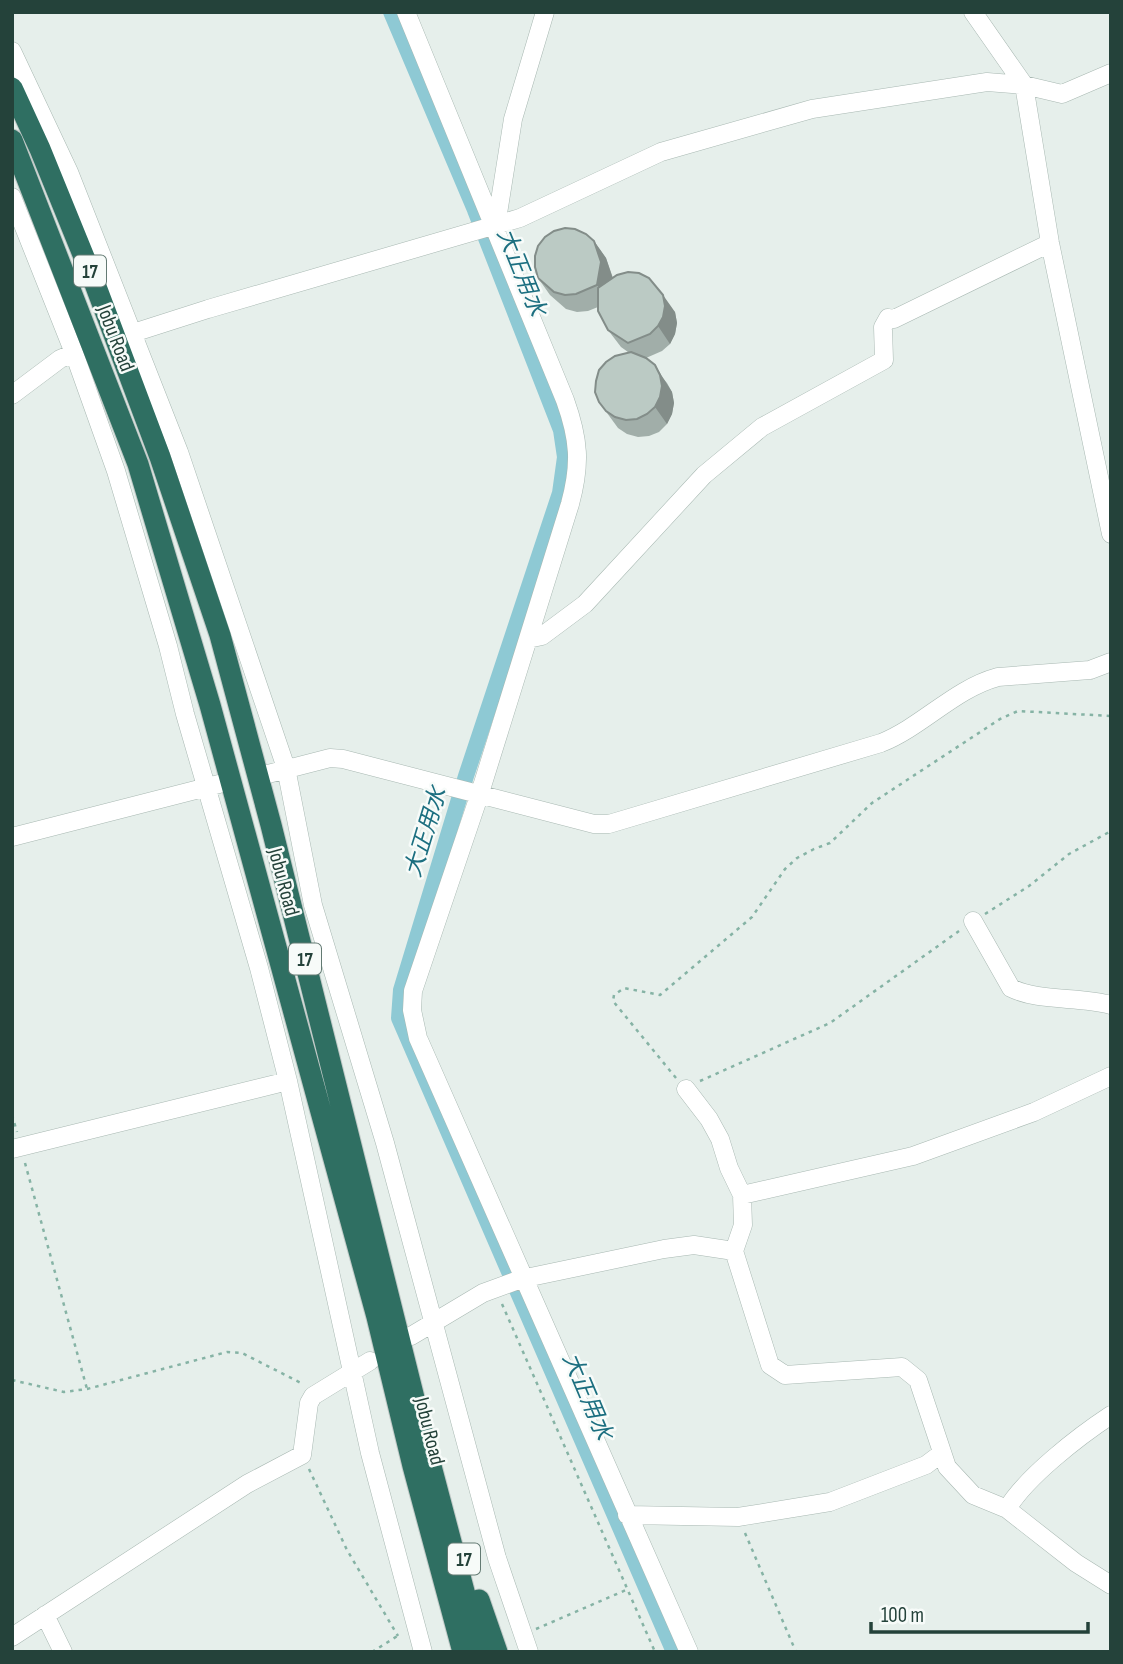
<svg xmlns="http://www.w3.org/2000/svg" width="1123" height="1664" font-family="'Sofia Sans Condensed','Noto Sans JP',sans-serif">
<rect width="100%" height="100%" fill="#e6efeb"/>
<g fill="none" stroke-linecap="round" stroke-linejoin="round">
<path stroke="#8ec9d4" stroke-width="16" d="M391,12L475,210L561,430L565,457L560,493L466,776L401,990L399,1018L674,1652"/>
<g stroke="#a8b8b2" stroke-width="19">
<path id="minor" d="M406,12L565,400C579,439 581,464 570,504L479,796L413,991L412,1010L418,1038L689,1652
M973,12L1024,85L1050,243L1111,534
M12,51L69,172L179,452L286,768L313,905L385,1143L497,1558L529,1652
M12,197L74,353L116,471L168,646L185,714L259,968L288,1081L370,1453L423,1652
M496,226L513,119L545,12
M133,333L208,309L520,218L661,152L812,109L987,82L1024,85L1062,94L1111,73
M12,395L60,359L74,353
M528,639L542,636L585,604L704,475L762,427L884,360L883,327L888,318L894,319L1050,243
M264,775L330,758L343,759L594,824H609L881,743C923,726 954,689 998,677L1090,670L1111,662
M12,837L219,784
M973,921L1011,988C1039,1002 1079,996 1111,1005
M1111,1076L1034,1112L913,1156L742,1195L743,1225L734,1251L770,1365L785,1375L902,1367L918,1380L947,1467L973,1495L1007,1509L1076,1563L1111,1585
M686,1089L709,1119L720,1139L729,1168L742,1195
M12,1149L288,1081
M411,1336L483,1293L521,1279L664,1249L694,1245L734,1251
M1007,1509C1026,1477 1079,1436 1111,1415
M627,1515L738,1517L830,1502L926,1465L942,1453
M45,1615L63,1652
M12,1637L247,1484L302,1455L309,1403L313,1396L370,1361"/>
</g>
<g stroke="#c2cac8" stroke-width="23">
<path id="highway" d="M12,88L40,149L95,284L160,457L220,635L271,825L431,1466L480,1652
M12,140L138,464L210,705L377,1317L413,1466L463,1652
M479,1600L497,1652"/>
</g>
<path stroke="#86b3a5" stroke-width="2.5" stroke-dasharray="3.5 5" stroke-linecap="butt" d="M985,914L1029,886L1069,854L1111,831
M676,1078L613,1001L614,995L624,988L660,995L752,917L785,869L797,858L814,849L830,843L872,803L1000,719L1018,711L1111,716
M700,1081L830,1023L959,931
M12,1115L17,1132
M25,1163L87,1389
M502,1304L655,1652
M12,1380L64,1392L87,1389L227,1352L242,1353L303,1384
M309,1469L347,1550L398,1636
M745,1533L796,1652
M536,1629L626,1590
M372,1652L399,1635"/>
<use href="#minor" stroke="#fff" stroke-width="18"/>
<use href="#highway" stroke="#2f6f62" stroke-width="21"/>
</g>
<path fill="#a1aea9" d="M594,241L606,258L613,278L675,312L677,323L675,334L670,344L662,351L646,358L667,383L672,392L674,403L672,414L667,424L659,432L649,436L638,437L627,434L618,428L599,402L628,352L621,347L608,330L598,307L588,311L577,312L566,309L550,295L538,278Z"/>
<path fill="#838d89" d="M594,241L606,258L613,279L609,302L597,285Z
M663,295L675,312L677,323L675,334L670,344L658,326Z
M655,365L672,392L674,403L672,414L667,424L655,407Z"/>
<path fill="#bbcac4" stroke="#838d89" stroke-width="2" d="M565,228L575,229L586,234L594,241L601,262L597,285L576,294L565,295L554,292L538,278L535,267V256L538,246L545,237L554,231Z
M628,272L639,273L649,278L663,295L665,306L663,317L658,326L650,334L628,343L608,330L598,311V288L617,275Z
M631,352L646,358L655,365L660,375L662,386L660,397L655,407L647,414L637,419L626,420L615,417L606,411L599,402L595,392L596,381L599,370L606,362L615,356Z"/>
<g text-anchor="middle" stroke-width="5" stroke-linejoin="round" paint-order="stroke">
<g fill="#f7fbf9" stroke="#637a73" stroke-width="2">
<rect x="74" y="255.5" width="32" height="31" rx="5"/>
<rect x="289" y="943.5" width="32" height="31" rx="5"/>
<rect x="448" y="1543.5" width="32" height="31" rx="5"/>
</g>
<g font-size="19" font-weight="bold" fill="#24423a">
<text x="90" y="278">17</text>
<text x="305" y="966">17</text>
<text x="464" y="1566">17</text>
</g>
<g font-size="21" fill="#24423a" stroke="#f7fbf9">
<text transform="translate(116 338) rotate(69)" y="7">Jobu Road</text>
<text transform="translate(284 882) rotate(75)" y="7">Jobu Road</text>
<text transform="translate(430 1431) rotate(76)" y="7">Jobu Road</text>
</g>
<g font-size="23" font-style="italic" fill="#1c6f80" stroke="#f7fbf9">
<text transform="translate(522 272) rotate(68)" y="8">大正用水</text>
<text transform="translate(425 832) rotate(-73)" y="8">大正用水</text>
<text transform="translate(588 1396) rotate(67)" y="8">大正用水</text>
</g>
</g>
<rect width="1123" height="1664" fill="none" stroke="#24423a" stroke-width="28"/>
<path d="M871 1622v10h217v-10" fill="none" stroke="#24423a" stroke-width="3.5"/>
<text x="881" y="1622" font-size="21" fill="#24423a" stroke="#f7fbf9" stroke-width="5" paint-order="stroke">100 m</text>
</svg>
